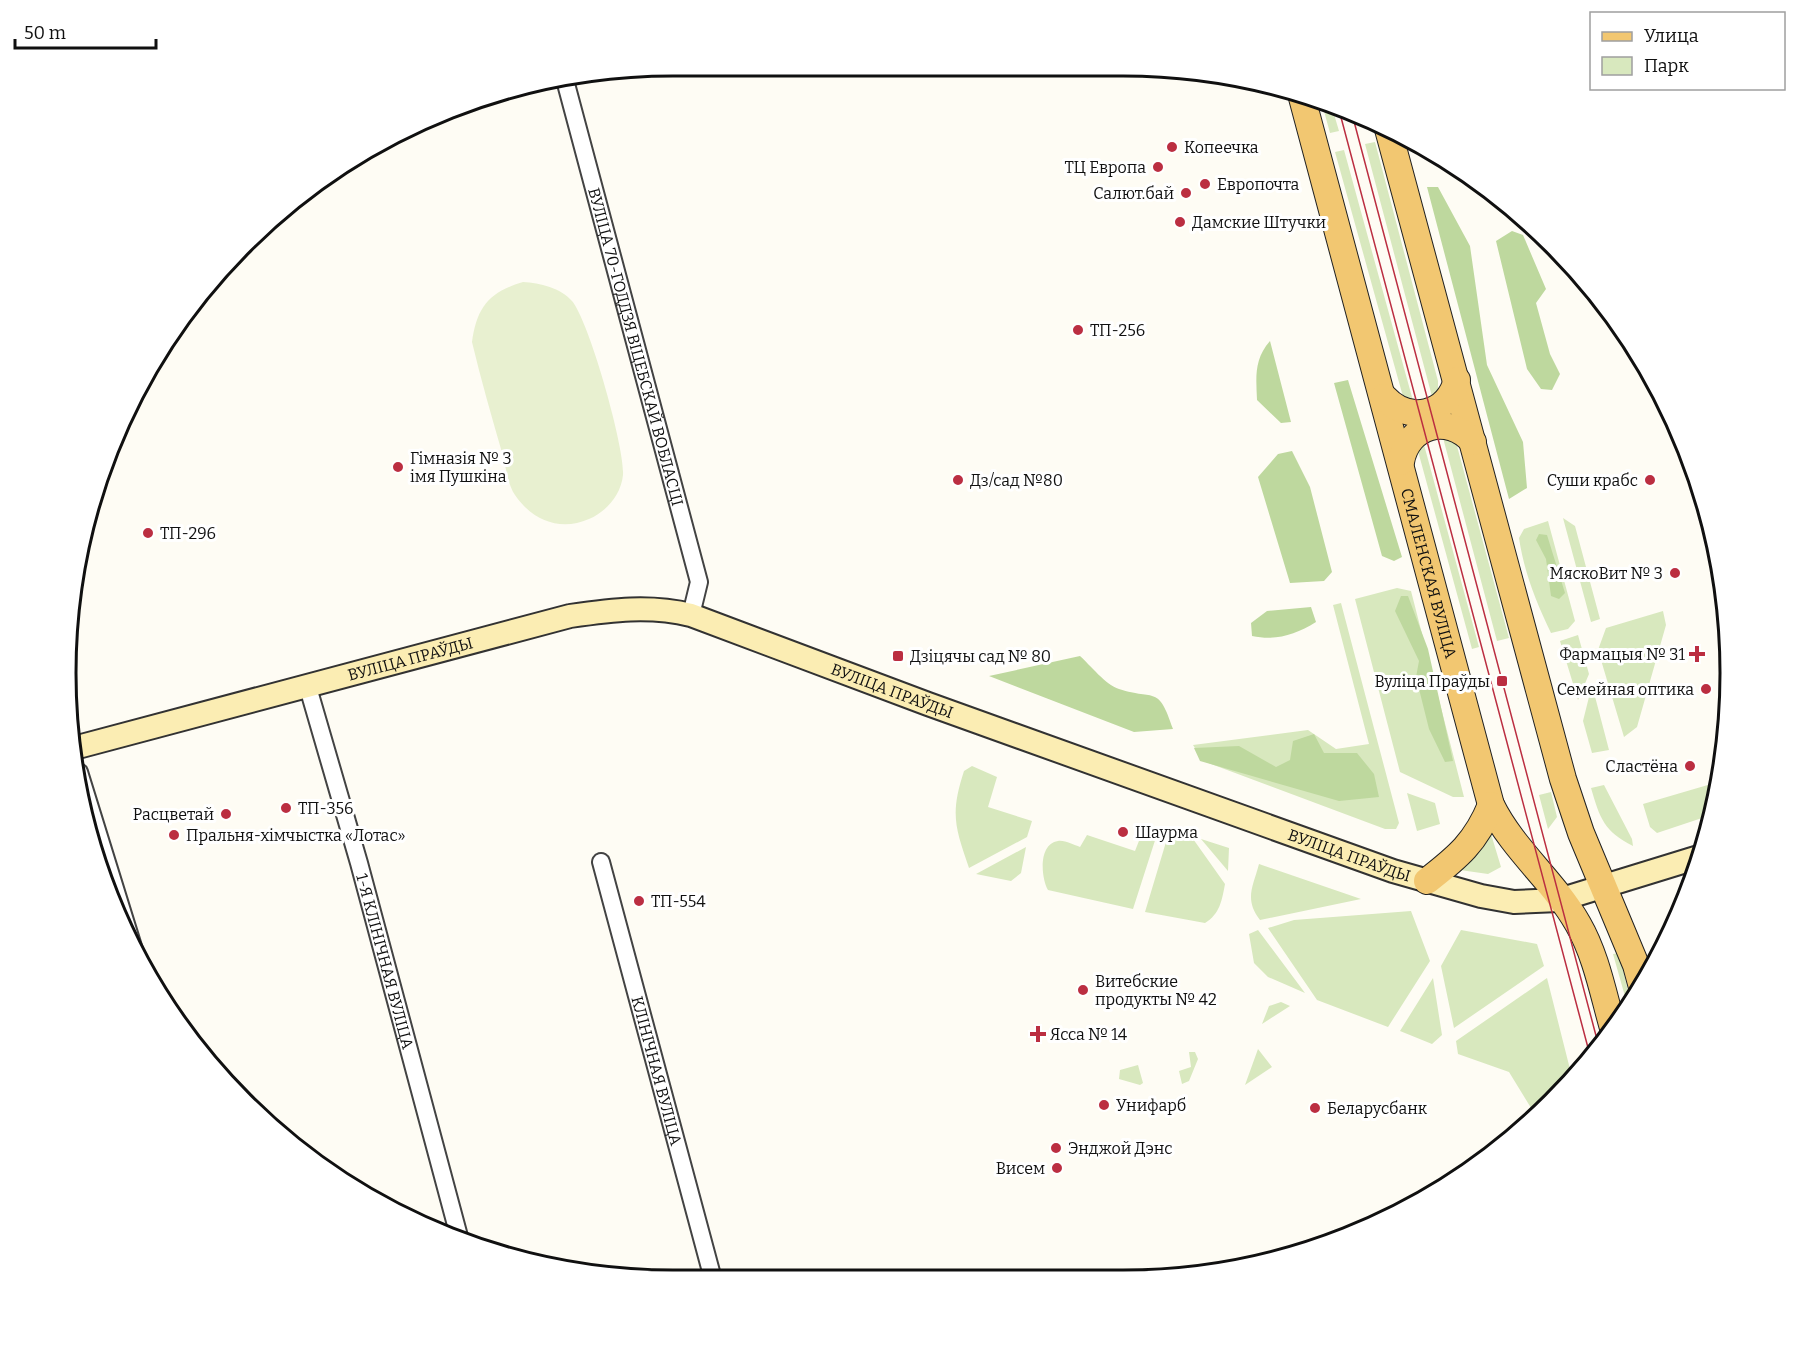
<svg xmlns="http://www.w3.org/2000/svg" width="1797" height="1347" font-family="Bitter,serif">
<rect width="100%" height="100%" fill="#fefcf4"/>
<path fill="#d8e8be" d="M1321,100L1331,104L1339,131L1330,133Z
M1375,142L1438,381V394L1434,404L1365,144Z
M1344,150L1415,408L1407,403L1402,393L1335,152Z
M1442,434L1454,440L1457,446L1509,638L1497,641Z
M1423,441L1479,647L1472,649L1418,451Z
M1563,518L1575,526L1600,619L1591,622Z
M1548,521L1575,621L1568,629L1551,633C1536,602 1524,572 1519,538L1524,529Z
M1397,588L1411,591L1464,797H1453L1400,772L1355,599Z
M1341,603L1399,823L1396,829H1385L1203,761L1193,745L1308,730L1336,749L1369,744L1333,605Z
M1663,611L1666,625L1637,727L1624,737L1598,650L1606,628Z
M1578,635L1589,674L1578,700L1560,641Z
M1592,685L1609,750L1592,753L1583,721Z
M972,766L997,777L988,807L1032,821L1027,837L969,868C955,827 950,814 964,771Z
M1718,782L1711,815L1657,833L1650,827L1643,804Z
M1604,785L1632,839L1633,846C1604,831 1600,819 1591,788Z
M1551,792L1557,817L1548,829L1539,795Z
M1407,793L1435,803L1440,824L1417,831Z
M1146,823L1159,828L1133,909L1048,890C1041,878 1038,844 1058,841C1065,840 1074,845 1080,847L1087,835L1135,851Z
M1169,832L1191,836L1225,884C1222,900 1220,914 1205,923L1145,912Z
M1491,834L1501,867L1488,874L1460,870L1476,856Z
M1201,839L1229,848L1228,871Z
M1026,847L1021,873L1011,881L976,874Z
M1259,864L1361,899L1260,920C1244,899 1253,887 1259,864Z
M1411,911L1430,961L1388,1027L1317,1000L1268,928L1294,920Z
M1258,930L1305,993L1268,977L1254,963L1249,934Z
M1461,930L1537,944L1544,966L1454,1028L1441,966Z
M1619,953L1631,1003L1628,1007L1613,954Z
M1433,978L1442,1035L1432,1044L1400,1031Z
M1547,978L1573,1081L1536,1116L1509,1072L1458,1054L1456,1041Z
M1281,1002L1290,1006L1262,1024L1269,1006Z
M1258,1049L1272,1067L1245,1085Z
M1189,1052H1195L1198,1059L1189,1081L1182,1084L1179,1071L1191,1067Z
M1138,1065L1143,1083L1140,1085L1119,1079L1120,1070Z"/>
<path fill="#bed89e" d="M1427,187H1438L1470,246L1487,365L1523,442L1527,488L1509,499Z
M1512,231L1523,235L1546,289L1536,303L1550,354L1560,374L1552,390L1541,389L1527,369L1496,241Z
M1270,341L1291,422L1281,423L1257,400C1256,377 1254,359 1270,341Z
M1348,380L1402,557L1394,561L1382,556L1334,383Z
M1292,451L1310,487L1332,572L1324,581L1290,583L1258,477L1278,454Z
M1539,534L1547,535L1565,593L1559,599L1551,596L1546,559L1536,540Z
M1401,596H1408L1428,649L1453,761L1445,762L1429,729L1416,677L1419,661L1395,611Z
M1311,607L1316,622C1295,635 1276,641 1252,636L1251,623L1267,611Z
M1080,656C1090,665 1106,685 1119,689C1156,701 1158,684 1173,729L1134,732L989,676Z
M1314,734L1324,753H1357L1374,774L1379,797L1339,801L1200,761L1194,748L1239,746L1276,767L1290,760L1293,741Z"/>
<path fill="#e8f0d0" d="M523,282C540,283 561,288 572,301C589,321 625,448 623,475C621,495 606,512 589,519C560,532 532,520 515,495C508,485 506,468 503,456C492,418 481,380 472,342C477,307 489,292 523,282Z"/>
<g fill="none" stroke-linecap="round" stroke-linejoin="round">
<g stroke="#434343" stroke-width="20">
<g id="minor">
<path id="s1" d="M565,80L699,582L691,615"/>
<path id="s2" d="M307,684L359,863L460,1240"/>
<path d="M79,772L135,953"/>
<path id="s3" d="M601,862L713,1279"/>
</g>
</g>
<g stroke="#323232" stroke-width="26">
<g id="secondary">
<path id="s4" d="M74,748L570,616C612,610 649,605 691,615L928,704L1393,871L1481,896L1514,902L1559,900L1702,856"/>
</g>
</g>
<g stroke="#212121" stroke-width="28">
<g id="primary">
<path id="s5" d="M1301,94L1491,805C1513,850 1554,881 1578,924C1596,955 1603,993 1613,1028"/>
<path d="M1388,129L1563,779L1581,833L1636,965L1642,987"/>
<path d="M1384,397C1409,424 1447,416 1457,380"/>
<path d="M1401,462C1407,425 1448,413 1473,442"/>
<path d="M1427,881C1458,857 1476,842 1491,805"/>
</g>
</g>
<use href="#minor" stroke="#fff" stroke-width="16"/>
<use href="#secondary" stroke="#fbedb3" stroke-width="22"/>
<use href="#primary" stroke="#f2c771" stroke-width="26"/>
<path stroke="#bb2e41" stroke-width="1.5" d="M1338,106L1591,1059
M1351,110L1599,1047"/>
</g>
<g fill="#bb2e41" stroke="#fff" stroke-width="2">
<circle cx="1172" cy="147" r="6"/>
<circle cx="1158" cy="167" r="6"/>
<circle cx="1205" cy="184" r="6"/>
<circle cx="1186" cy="193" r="6"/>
<circle cx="1180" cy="222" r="6"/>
<circle cx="1078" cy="330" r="6"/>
<circle cx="398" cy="467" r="6"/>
<circle cx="958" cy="480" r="6"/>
<circle cx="1650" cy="480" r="6"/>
<circle cx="148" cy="533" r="6"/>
<circle cx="1675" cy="573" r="6"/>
<path d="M1694 645h6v6h6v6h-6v6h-6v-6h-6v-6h6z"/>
<rect x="892" y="650" width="12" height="12" rx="3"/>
<rect x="1496" y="675" width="12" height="12" rx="3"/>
<circle cx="1706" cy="689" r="6"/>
<circle cx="1690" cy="766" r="6"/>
<circle cx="286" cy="808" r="6"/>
<circle cx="226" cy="814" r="6"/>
<circle cx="1123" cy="832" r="6"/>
<circle cx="174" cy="835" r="6"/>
<circle cx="639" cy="901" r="6"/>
<circle cx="1083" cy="990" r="6"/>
<path d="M1035 1025h6v6h6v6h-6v6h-6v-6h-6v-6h6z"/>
<circle cx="1104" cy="1105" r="6"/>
<circle cx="1315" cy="1108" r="6"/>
<circle cx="1056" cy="1148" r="6"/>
<circle cx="1057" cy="1168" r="6"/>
</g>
<g text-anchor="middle" stroke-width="6" stroke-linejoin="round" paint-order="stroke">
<g font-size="16" fill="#101010" stroke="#fff" text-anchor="start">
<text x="1184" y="153">Копеечка</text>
<text x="1146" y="173" text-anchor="end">ТЦ Европа</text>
<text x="1217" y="190">Европочта</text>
<text x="1174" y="199" text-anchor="end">Салют.бай</text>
<text x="1192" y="228">Дамские Штучки</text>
<text x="1090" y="336">ТП-256</text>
<text x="410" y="464">Гімназія № 3<tspan x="410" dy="18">імя Пушкіна</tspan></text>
<text x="970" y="486">Дз/сад №80</text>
<text x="1638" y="486" text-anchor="end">Суши крабс</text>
<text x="160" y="539">ТП-296</text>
<text x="1663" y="579" text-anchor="end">МяскоВит № 3</text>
<text x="1685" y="660" text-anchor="end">Фармацыя № 31</text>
<text x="910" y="662">Дзіцячы сад № 80</text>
<text x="1490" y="687" text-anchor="end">Вуліца Праўды</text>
<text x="1694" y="695" text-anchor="end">Семейная оптика</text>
<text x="1678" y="772" text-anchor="end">Сластёна</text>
<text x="298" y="814">ТП-356</text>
<text x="214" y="820" text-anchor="end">Расцветай</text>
<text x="1135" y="838">Шаурма</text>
<text x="186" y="841">Пральня-хімчыстка «Лотас»</text>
<text x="651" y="907">ТП-554</text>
<text x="1095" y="987">Витебские<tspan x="1095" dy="18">продукты № 42</tspan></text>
<text x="1050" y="1040">Ясса № 14</text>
<text x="1116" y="1111">Унифарб</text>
<text x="1327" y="1114">Беларусбанк</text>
<text x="1068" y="1154">Энджой Дэнс</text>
<text x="1045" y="1174" text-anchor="end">Висем</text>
</g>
<g font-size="16" fill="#101010" stroke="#fff">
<text dy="6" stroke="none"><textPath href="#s1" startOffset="276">ВУЛІЦА 70-ГОДДЗЯ ВІЦЕБСКАЙ ВОБЛАСЦІ</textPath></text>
<text dy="6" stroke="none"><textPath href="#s5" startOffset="496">СМАЛЕНСКАЯ ВУЛІЦА</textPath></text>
<text dy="6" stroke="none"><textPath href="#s4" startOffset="348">ВУЛІЦА ПРАЎДЫ</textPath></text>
<text dy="6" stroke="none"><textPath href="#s4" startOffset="850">ВУЛІЦА ПРАЎДЫ</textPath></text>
<text dy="6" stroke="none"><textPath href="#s4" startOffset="1336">ВУЛІЦА ПРАЎДЫ</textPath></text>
<text dy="6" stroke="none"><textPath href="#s2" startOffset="288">1-Я КЛІНІЧНАЯ ВУЛІЦА</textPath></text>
<text dy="6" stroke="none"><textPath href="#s3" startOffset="216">КЛІНІЧНАЯ ВУЛІЦА</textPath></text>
</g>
</g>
<path d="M0 0H1797V1347H0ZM673 76H1123A597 597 0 0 1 1720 673V673A597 597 0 0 1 1123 1270H673A597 597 0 0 1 76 673V673A597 597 0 0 1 673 76Z" fill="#fff" fill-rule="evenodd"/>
<path fill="none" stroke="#101010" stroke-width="3" d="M673 76H1123A597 597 0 0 1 1720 673V673A597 597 0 0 1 1123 1270H673A597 597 0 0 1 76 673V673A597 597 0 0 1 673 76Z"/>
<rect x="1590" y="12" width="195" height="78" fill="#ffffff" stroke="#9f9f9f" stroke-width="1.5"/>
<rect x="1602" y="32" width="30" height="9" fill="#f2c771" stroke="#9f9f9f" stroke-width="1.5"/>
<text x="1644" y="42" font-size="18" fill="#101010">Улица</text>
<rect x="1602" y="57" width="30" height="18" fill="#d8e8be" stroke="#9f9f9f" stroke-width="1.5"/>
<text x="1644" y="72" font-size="18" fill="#101010">Парк</text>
<path d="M15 39v9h141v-9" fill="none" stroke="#101010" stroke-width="3"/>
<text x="24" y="39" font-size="18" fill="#101010" stroke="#ffffff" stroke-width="4.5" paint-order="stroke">50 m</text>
</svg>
